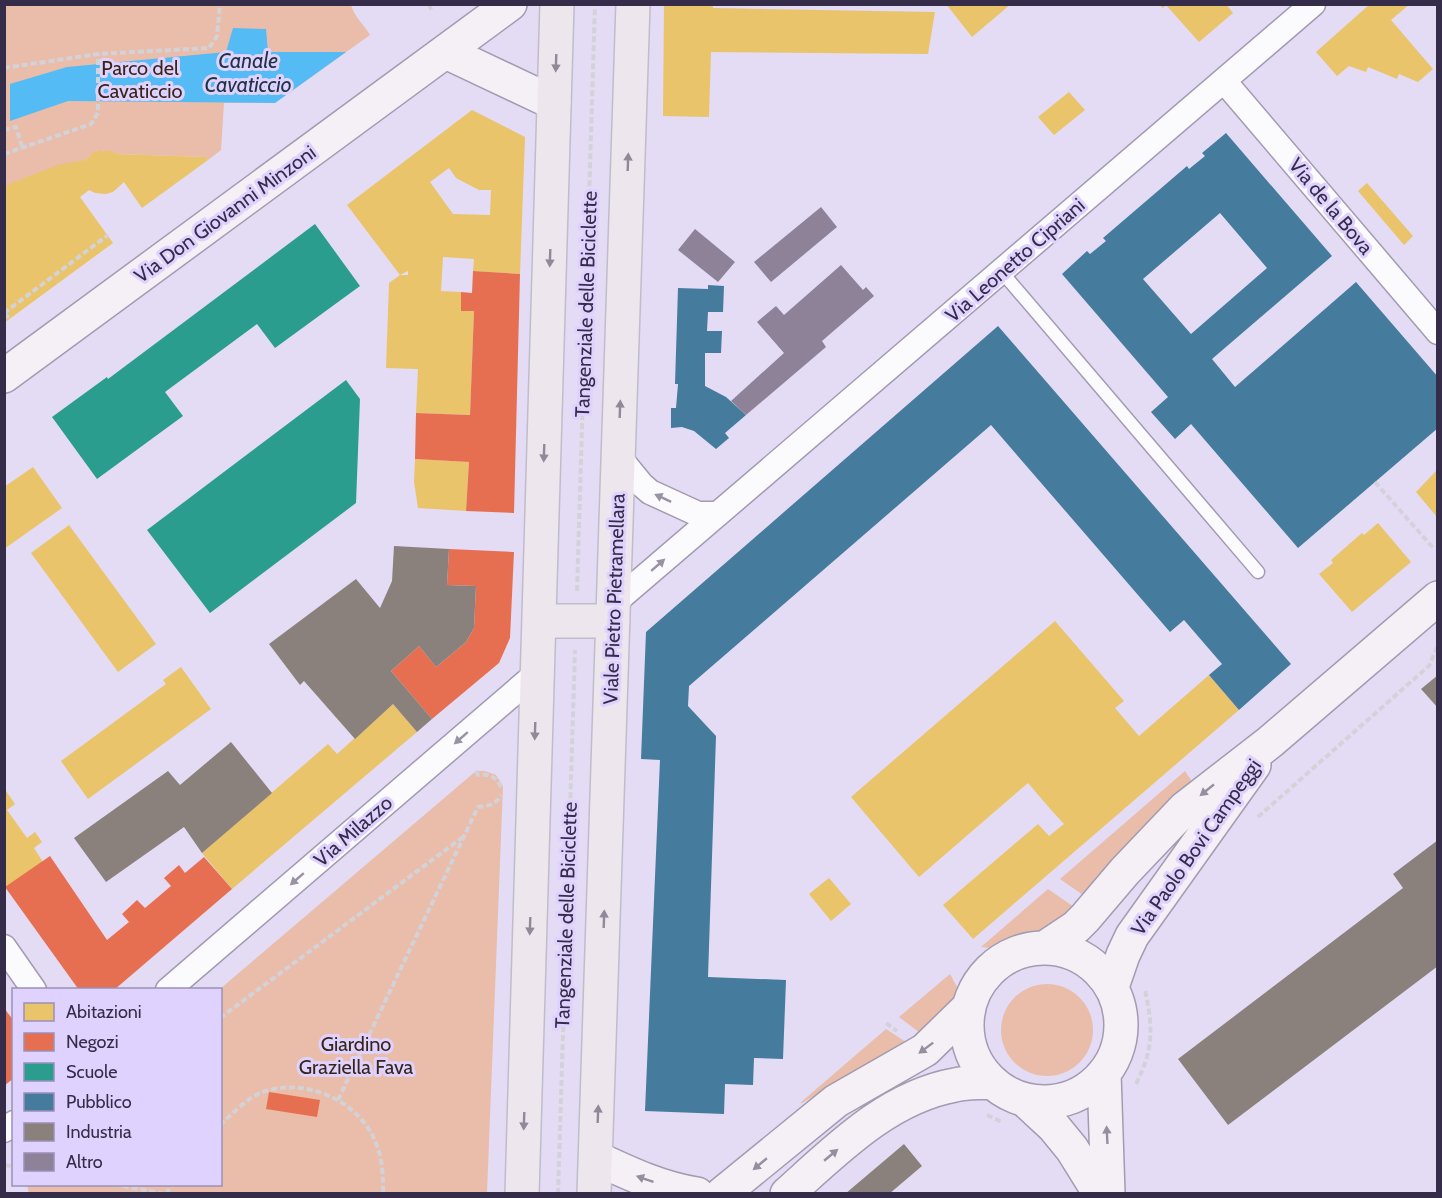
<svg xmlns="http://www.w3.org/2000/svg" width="1442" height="1198" font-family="Cabin,sans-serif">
<rect width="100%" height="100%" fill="#e3dcf4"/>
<path fill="#e9bda9" d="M4,5H351C355,18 363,23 370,35L275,103H224L221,150L208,160L206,157L117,154C104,148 94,150 85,160L5,186Z
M476,771H485L496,775L503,786L487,1193L29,1194L27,1185L220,1184V989Z
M1185,771L1191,780L1190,784L1086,897L1060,879Z
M1048,889L1077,909L1046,930L1019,935L1005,939L991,948L981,947Z
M950,974L957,987L958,997L928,1039L899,1017Z
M1001 1030a46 46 0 1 1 92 0a46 46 0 1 1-92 0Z
M886,1029L915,1048L839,1081L802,1103H800Z"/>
<path fill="#54bbf5" d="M233,28L266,29L268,52H346L275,103L68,101L10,121V84L67,67L226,52Z"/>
<path fill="#e9c46a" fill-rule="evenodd" d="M664,4H713V8L935,12L928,54L711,52L709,117L663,116Z
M946,4H1011L972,37Z
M1226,4L1233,13L1199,42L1166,5L1163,8L1159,5Z
M1370,4H1410L1391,20L1433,69L1418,82L1399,74L1397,79L1368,67L1366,72L1349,66L1337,76L1316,52Z
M1069,92L1085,110L1054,135L1038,117Z
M472,110L525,137L520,274L473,271L474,259L443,257L441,291L461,292V311H474L470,415L416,413L418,369L386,368L389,283L400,275H408V271L400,275L347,205ZM449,168L456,178L479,190H491L490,215L453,214L430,182Z
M99,151H111L117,154L206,157L208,160L142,208L124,182L113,192L106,194L95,193L89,190L80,197L113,243L4,323V186L58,165L85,160L94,152Z
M1367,183L1413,236L1404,245L1358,191Z
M415,459L469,462L466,511L418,508L414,482Z
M33,467L62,508L4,549V487Z
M1437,470V517L1416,492Z
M1378,523L1411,562L1352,612L1319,574L1333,563L1331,560L1362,533L1364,535Z
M69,525L156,644L118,672L31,553Z
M1055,621L1124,701L1115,708L1139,736L1209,675L1239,710L973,939L943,905L1038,824L1049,836L1064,824L1052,811L1028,783L919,877L851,797Z
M181,667L211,709L88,799L61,761L166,684L163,680Z
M393,704L417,732L232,889L202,853L328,744L337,754Z
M4,788L15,804L7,810L27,838L35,832L42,842L34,848L43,862L6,887L4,884Z
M829,878L851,904L831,921L809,894Z"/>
<path fill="#e76f51" d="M473,271L520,274L514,513L466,511L469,462L415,459L416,413L470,415L474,311H461V292L472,293Z
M449,549L514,552L510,638L499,663L432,719L391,671L419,646L436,667L466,642L474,628L476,586L447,585Z
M50,856L107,940L129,922L122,914L137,900L145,908L171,886L164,878L179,865L185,873L204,857L232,889L114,990H79L5,887Z
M4,1008L14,1021V1078L4,1086Z
M269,1092L320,1100L317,1117L266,1109Z"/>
<path fill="#2a9d8f" d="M315,224L360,286L275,348L257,324L165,392L183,416L97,479L52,417L107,377L108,379Z
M346,380L360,399L356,503L210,613L147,530Z"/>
<path fill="#457b9d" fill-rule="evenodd" d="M1226,133L1332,256L1212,359L1235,387L1356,282L1438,377V428L1298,548L1191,424L1175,439L1151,412L1168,397L1062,274L1087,251L1090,254L1106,241L1103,238L1187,166L1189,169L1205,156L1202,153ZM1220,213L1267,268L1191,334L1143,279Z
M708,285L724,286L723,312H708L707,331H722L721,353H705V386L726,397L746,415L725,433L729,438L716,449L694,431L682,427L671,428V408H676L678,384H675L678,288L708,289Z
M998,326L1291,664L1239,710L1209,675L1222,664L1184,620L1170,632L991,425L689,686L688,706L716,736L708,977L786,980L783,1059L754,1058L753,1085L725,1084L724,1114L645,1111L660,760L641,759L646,632Z"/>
<path fill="#8a817c" d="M394,546L449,549L447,585L476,586L474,628L466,642L436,667L419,646L391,671L432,719L417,732L393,704L355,739L304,681L300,685L269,644L356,579L380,608L392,581Z
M1438,675V708L1421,689Z
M231,742L272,793L202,853L184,827L106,882L74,838L168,771L180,785Z
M1438,840V966L1228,1125L1178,1059L1403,888L1393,874Z
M904,1144L922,1166L889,1194H845Z"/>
<path fill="#8e8298" d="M821,207L837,227L771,282L754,262Z
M695,229L735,262L718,282L678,250Z
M841,265L863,290L866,287L874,296L822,341L826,347L746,415L731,401L784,353L757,322L776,306L784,315Z"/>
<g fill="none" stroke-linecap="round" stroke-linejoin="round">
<g stroke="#a29bb1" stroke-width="15">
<path id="lane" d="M1001,271L1258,572"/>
</g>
<g stroke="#a29bb1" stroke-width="27">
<path id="street" d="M1224,81L1438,332
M619,457L642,485L650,492L698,514H718
M614,603L1313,4
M4,947L34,990
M168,990L537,673
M4,1130L14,1123"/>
</g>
<g stroke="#a29bb1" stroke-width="36">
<path id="secondary" d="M446,52L554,103
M4,376L510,4
M1046,947L1076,927L1085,918L1125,871L1185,808L1270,742L1438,598
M967 1025a77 77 0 1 1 154 0a77 77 0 1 1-154 0Z
M1112,987L1123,955L1132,936L1254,765
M1104,1073L1108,1194
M1026,1101L1054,1127L1072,1149L1100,1194
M596,1158C628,1173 662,1189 697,1194
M722,1194L836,1101L925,1050L968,1008
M787,1194C836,1150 888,1097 955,1085C966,1082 979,1083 991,1082"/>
</g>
<g stroke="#c1bccc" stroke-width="36">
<path id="primary" d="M539,621H613
M522,1194L557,4
M594,1194L633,4"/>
</g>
<path stroke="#d4d2d9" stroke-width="4" stroke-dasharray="6 3" stroke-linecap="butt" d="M429,4L432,12
M4,68L98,54L209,48L217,36L220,4
M4,130L16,127L22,147
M4,154L91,124L98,113V54
M4,313L108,235
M5,313L9,319
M1375,482L1434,549
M577,591L595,4
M476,771L478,775C488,773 497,777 501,787
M1258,817L1422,672L1429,666L1438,645
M220,1018L463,837
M886,1023L897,1031
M1136,1084C1154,1049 1153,1026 1145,990
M338,1100L478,807C488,806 496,805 501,795
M987,1115L1002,1122
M220,1125C232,1114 245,1100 260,1093C304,1076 359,1100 376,1143C383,1160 383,1176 383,1194
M5,1165L14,1167
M114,1184L164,1194
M166,1194L173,1184
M558,1194L575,650"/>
<use href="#lane" stroke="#fbfafd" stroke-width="12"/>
<use href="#street" stroke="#fbfafd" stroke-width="24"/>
<use href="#secondary" stroke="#f4f0f5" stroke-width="33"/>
<use href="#primary" stroke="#ede6ec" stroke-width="33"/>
</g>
<defs><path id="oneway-solid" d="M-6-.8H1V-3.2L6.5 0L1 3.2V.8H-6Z" transform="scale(1.5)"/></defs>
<g fill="#91899a">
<use href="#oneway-solid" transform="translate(556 63) rotate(92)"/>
<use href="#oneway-solid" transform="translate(628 162) rotate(-88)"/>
<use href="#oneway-solid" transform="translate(550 258) rotate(92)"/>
<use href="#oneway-solid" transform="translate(620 409) rotate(-88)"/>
<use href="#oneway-solid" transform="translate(544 453) rotate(92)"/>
<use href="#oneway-solid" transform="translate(535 731) rotate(92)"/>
<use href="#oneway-solid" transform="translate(604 919) rotate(-88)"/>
<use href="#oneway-solid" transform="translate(530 926) rotate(92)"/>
<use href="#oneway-solid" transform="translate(598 1114) rotate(-88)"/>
<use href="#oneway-solid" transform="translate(524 1121) rotate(92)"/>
</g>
<g fill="#9893a3">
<use href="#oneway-solid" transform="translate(663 498) rotate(-155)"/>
<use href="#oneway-solid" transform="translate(658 565) rotate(-41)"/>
<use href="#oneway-solid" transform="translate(461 738) rotate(139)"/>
<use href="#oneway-solid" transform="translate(297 879) rotate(139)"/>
</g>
<g fill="#948e9f">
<use href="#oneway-solid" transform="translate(1207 790) rotate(141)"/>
<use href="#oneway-solid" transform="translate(926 1048) rotate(143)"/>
<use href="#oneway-solid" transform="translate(1107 1135) rotate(-93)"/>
<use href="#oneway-solid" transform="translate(831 1155) rotate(-40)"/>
<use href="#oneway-solid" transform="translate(760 1164) rotate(140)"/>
<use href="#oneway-solid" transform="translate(645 1179) rotate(-161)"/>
</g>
<g text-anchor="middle" stroke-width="6" stroke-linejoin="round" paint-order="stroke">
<g font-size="20" fill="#372517" stroke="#dfd2fe">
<text x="140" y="75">Parco del<tspan x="140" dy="23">Cavaticcio</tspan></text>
<text x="356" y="1051">Giardino<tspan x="356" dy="23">Graziella Fava</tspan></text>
</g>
<g font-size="20" fill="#352c49" stroke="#dfd2fe">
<text transform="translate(1331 206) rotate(50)" y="7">Via de la Bova</text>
<text transform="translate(225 214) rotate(-36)" y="7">Via Don Giovanni Minzoni</text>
<text transform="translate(1015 260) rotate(-41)" y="7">Via Leonetto Cipriani</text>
<text transform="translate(586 304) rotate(-88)" y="7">Tangenziale delle Biciclette</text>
<text transform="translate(614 599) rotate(-88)" y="7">Viale Pietro Pietramellara</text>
<text transform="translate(353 831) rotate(-41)" y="7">Via Milazzo</text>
<text transform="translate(1196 847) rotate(-55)" y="7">Via Paolo Bovi Campeggi</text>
<text transform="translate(566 915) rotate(-88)" y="7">Tangenziale delle Biciclette</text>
</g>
<g font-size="21" font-style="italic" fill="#203543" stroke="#dfd2fe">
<text x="248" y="68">Canale<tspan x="248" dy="24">Cavaticcio</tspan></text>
</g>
</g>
<rect width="1442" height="1198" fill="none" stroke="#352c49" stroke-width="12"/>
<rect x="12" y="988" width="210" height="198" fill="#dfd2fe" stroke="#9b90b6" stroke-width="1.5"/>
<rect x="24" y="1003" width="30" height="18" fill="#e9c46a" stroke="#9b90b6" stroke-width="1.5"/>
<text x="66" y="1018" font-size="18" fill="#352c49">Abitazioni</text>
<rect x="24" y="1033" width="30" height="18" fill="#e76f51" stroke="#9b90b6" stroke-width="1.5"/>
<text x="66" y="1048" font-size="18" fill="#352c49">Negozi</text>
<rect x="24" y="1063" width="30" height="18" fill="#2a9d8f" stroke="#9b90b6" stroke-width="1.5"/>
<text x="66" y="1078" font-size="18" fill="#352c49">Scuole</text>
<rect x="24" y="1093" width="30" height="18" fill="#457b9d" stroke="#9b90b6" stroke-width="1.5"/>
<text x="66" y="1108" font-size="18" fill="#352c49">Pubblico</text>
<rect x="24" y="1123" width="30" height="18" fill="#8a817c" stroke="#9b90b6" stroke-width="1.5"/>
<text x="66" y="1138" font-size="18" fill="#352c49">Industria</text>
<rect x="24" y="1153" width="30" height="18" fill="#8e8298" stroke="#9b90b6" stroke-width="1.5"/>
<text x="66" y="1168" font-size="18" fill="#352c49">Altro</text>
</svg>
